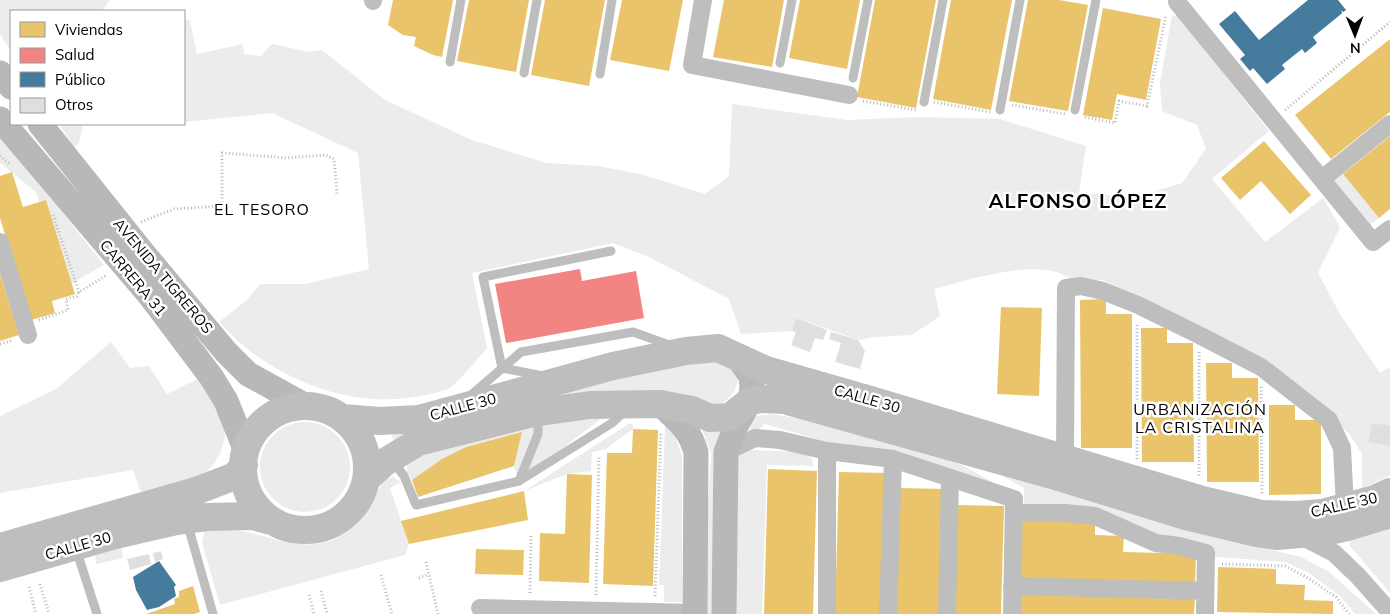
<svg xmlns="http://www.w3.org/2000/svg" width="1390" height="614" font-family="Mulish,sans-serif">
<rect width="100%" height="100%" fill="#fff"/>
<path fill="#ececec" d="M0,0H110L102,11H11V51L0,34Z
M1172,15L1179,17L1269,131L1212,179L1265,242L1323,198L1340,227L1318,273L1340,314L1380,373L1390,367V475L1362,489V454L1350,435L1317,400L1139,297L1100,279L1095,282H1074C1047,254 967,280 934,289L940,316L912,335L875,337L858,340L797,318L792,331L741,334L729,299L649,257L613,243L472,273L487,348C480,356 456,385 448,389C436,394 419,396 407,398C351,405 294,384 250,351C239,343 229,332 219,322L247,300L260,284H305L369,269L358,153L272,113L184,122V19L190,21L197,54L243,44L244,54L261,56L272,44L309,52L322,50L385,100L472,140L546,163L598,166L640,174L705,194L729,176L732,104L847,120L918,117L1000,119L1086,146L1079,193L1136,197L1182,183L1206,149L1197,125L1162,111L1160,83Z
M59,124H83L79,143L74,147Z
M0,133L104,265L64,288L36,192L0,163Z
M1343,174L1379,218L1370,225L1335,181Z
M111,342L130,368L149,366L167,394L197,379C206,391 218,403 223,418C230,439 218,468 197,477C180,484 160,488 141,493L133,470L0,493V416L56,389Z
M714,361L729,367L738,375C738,384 736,390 730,397C719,410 704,404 689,400L396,449L390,429L639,373Z
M771,414L833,424L915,447L962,465L998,485L827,442L765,424L757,431L746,437L755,416Z
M595,418L601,419L519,481L514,466L522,433L466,447L442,459L412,480L407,472V462L468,436Z
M260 467a45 45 0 1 1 90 0a45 45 0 1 1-90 0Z
M630,423L633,425V429L606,449L592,452L591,471L567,474L524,491Z
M665,426L673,431L682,456V602H664V585H659Z
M701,426H728L712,614H707L706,544L711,453Z
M750,450L803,452L812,459L814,466L767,465L762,614H728L727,475L740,452Z
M1006,475L1213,536L1301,557L1328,571L1376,614H1355L1340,596L1309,573L1285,562L1215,557L1214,550L1196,544L1024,506V488L1004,477Z
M393,477L401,482L390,488L409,544L405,555L220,605L202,543L204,532C212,526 225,529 234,530C271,534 298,554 335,539C343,535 351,530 357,524C369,510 375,494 385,479Z
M1390,527V593L1350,546V541Z
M121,544L123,558L96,564L95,553Z"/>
<path fill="#e9c46a" d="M393,0H453L442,57L433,55L414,46L416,37L403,35L388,25Z
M469,0H529L516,72L457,61Z
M545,0H605L589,86L531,75Z
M622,0H683L669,71L610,60Z
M724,0H784L772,67L713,57Z
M800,0H860L847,69L789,58Z
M875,0H936L916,108L857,97Z
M951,0H1012L991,110L933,99Z
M1028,0H1059L1088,5L1068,111L1009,101Z
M1103,8L1161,19L1146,100L1117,94L1112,120L1083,115Z
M1390,39V112L1331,159L1295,115Z
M1390,136V209L1379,218L1343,174Z
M1264,141L1311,195L1290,214L1261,181L1240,200L1221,178Z
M12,172L23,207L46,200L75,294L52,301L55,313L31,320L0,218V176Z
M0,274L19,335L0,341Z
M1106,299V314H1132V448H1081L1080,300Z
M1001,307L1042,308L1039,396L997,394Z
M1141,328H1167V343H1193L1194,462H1142Z
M1206,363H1232V378H1258L1259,482H1207Z
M1269,405H1295V420H1321V494L1269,495Z
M633,429L658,430L653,586L603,584L607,453H632Z
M522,432L514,466L418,497L412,480L442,459L466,447Z
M768,469L817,471L813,614H764Z
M839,472L888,473L884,614H835Z
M567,474L592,475L589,583L539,581L540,533L565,534Z
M896,488L946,489L942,614H893Z
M524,491L528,520L409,544L401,521Z
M955,505L1004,506L1001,614H952Z
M1022,518L1095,520V535L1124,536L1123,552L1196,554L1195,584L1021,579Z
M476,549L524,550L523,575L475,574Z
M1218,567L1276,569V584L1305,585L1304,600L1333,601V614L1217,612Z
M193,586L200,612L194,614H146L175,604L174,599L179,597V591Z
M1021,591L1195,596L1194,614H1020Z"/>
<path fill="#f28482" d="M580,269L582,281L636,271L644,318L506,343L495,284Z"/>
<path fill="#457b9d" d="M1308,0H1338L1346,10L1313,37L1317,43L1305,53L1302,49L1282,65L1285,69L1267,84L1253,68L1250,71L1240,59L1245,55L1219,24L1235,11L1259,40Z
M159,561L176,585L174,587L176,596L159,607L147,610L136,590L133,577Z"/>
<path fill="#dfdfdf" d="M796,318L827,330L823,340L815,338L810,352L791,345L796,332L792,331Z
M831,332L858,340L865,351L860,369L835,362L841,343L829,339Z
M1372,423L1390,426V446L1368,442Z
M161,551L163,559L155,562L153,553Z
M149,554L151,564L130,570L127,559Z"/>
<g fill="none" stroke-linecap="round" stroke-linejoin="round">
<path stroke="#b9b9b9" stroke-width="3" stroke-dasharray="1 2.5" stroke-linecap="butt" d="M863,101L916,110
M934,102L990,112
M1012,105L1065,114
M1285,110L1390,22
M1085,117L1115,123L1119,101L1147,106L1166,15
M0,156L10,164
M53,215L79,292
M141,222L174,209L222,206V153L287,158L326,155L334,159L337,194
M39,320L68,310L66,299L77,296L79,292L107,275
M0,344L13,340
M1199,352V478
M1261,387L1262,494
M1137,459V323
M426,562L438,614
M1222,564L1285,566L1308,578L1336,597L1349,614
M381,575L392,614
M419,578L429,574
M40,584L49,614
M29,587L36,614
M321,591L327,614
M530,593L531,535
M309,595L314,614
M596,595L599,455
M655,596L661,432"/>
<path stroke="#bebebe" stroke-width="9" d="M450,62L461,0
M780,63L792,0
M524,73L537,0
M600,74L612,0
M853,78L868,0
M924,102L943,0
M1000,110L1020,0
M1075,110L1096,0
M543,376L502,368L483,277L611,251
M470,396L521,352L633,332L672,346
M392,460L404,476L416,505L519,481L612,423L625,411
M519,481L538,434V425L530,418
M187,522L213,614
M76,549L97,614"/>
<path stroke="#bebebe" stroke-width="18" d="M703,0L692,65L849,95
M373,1V0
M1177,2L1373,242L1390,229
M1322,179L1390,124
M0,242L28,335
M726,452L755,438L780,440L827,451L893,459L1014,499L1012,614
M1065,458L1066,288L1081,286L1103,291L1138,305L1199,335L1261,367L1329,420L1342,448L1345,507
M1014,513H1066L1095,516L1156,543L1179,546L1206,553L1205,614
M1301,536L1334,553L1358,576L1390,612
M1012,586L1205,591
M480,608L695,613
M827,614V451
M888,614L893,459
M947,614L950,479"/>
<path stroke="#b8b8b8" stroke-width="25" d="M0,73L11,87
M0,119L151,297L212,378L226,401L246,451
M40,124L144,254L226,352L248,374L306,406
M660,404C678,421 689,428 696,452L695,614
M724,614L726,452L736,426L750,401L752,387L751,376L739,359"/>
<path stroke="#bebebe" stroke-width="28" d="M243 468a62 62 0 1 1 124 0a62 62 0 1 1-124 0Z
M342,418L380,421L419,419L613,366L686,351L718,348L766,370L874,401L1199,499L1262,514L1296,515L1322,513L1375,499L1390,492
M366,479L385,462L418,442L533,413L590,405L660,404L692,410L710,418L730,417L750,401L761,399L784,400L1059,477L1189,517L1256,533L1276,536L1325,532L1347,527L1390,514
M0,547L196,491L235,476L244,465
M0,568L115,535L176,521L207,517L252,516L275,522"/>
</g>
<g text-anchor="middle" stroke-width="5" stroke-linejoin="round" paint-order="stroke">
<g font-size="15" fill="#000" stroke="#fff">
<text transform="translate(163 276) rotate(50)" y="5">AVENIDA TIGREROS</text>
<text transform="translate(133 278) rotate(50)" y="5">CARRERA 31</text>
<text transform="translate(867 399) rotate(16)" y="5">CALLE 30</text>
<text transform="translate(463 407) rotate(-15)" y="5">CALLE 30</text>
<text transform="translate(1344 505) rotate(-13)" y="5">CALLE 30</text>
<text transform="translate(78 546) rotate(-16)" y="5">CALLE 30</text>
</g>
<g font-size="16" letter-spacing="1" fill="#000" stroke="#fff">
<text x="262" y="215">EL TESORO</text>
<text x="1200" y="415">URBANIZACIÓN<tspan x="1200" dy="18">LA CRISTALINA</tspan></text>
</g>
<g font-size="20" font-weight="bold" letter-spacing="1" fill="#000" stroke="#fff">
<text x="1078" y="208">ALFONSO LÓPEZ</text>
</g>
</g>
<rect x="10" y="10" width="175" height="115" fill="#ffffff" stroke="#999999"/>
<rect x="20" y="22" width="25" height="15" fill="#e9c46a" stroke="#999999"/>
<text x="55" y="35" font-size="15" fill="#000000">Viviendas</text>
<rect x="20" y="48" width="25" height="15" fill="#f28482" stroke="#999999"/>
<text x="55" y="60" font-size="15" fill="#000000">Salud</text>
<rect x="20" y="72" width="25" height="15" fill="#457b9d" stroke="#999999"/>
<text x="55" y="85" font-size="15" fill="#000000">Público</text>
<rect x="20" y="98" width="25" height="15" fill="#dfdfdf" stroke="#999999"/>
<text x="55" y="110" font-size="15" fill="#000000">Otros</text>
<g transform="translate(1355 35) rotate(179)" stroke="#ffffff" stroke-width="4" paint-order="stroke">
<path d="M0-4L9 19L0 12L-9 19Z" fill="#000000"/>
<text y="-8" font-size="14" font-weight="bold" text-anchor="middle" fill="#000000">N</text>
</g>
</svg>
